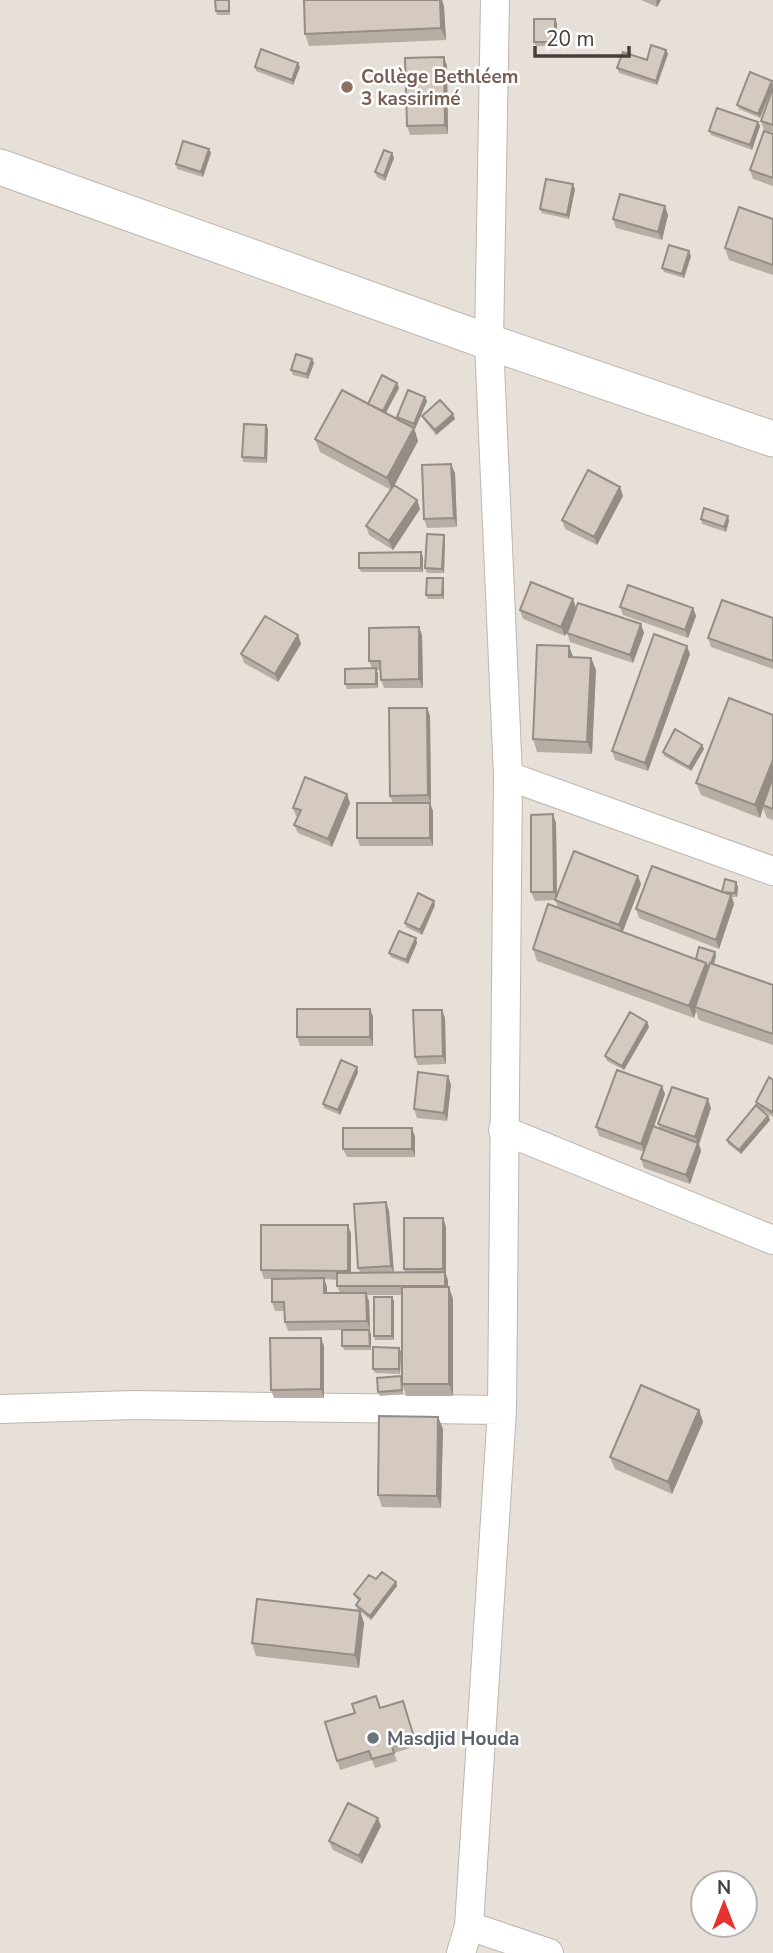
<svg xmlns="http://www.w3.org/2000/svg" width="773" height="1953" font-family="'Nunito Sans',sans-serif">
<rect width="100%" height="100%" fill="#f3efea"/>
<path fill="#e7e0d8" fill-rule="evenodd" d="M0,0H773V1953H0ZM703,1883H745V1925H703Z"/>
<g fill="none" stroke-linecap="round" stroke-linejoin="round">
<g stroke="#beb6ad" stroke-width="30">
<path id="minor" d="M508,776L773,871
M503,1130L773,1240
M0,1409L134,1405L502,1410
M469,1926L549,1953
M461,1953L469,1926L502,1410L508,776L489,342L495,0"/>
</g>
<g stroke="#beb6ad" stroke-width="37">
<path id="tertiary" d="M0,167L489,342L773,439"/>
</g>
<use href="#minor" stroke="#fff" stroke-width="28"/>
<use href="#tertiary" stroke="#fff" stroke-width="35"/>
</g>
<path fill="#b6aea5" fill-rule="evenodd" d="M304,0H442L444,7L446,40L309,46L305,34Z
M641,0H661L657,7Z
M230,3V15H217L216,11Z
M557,23V46H536L534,42Z
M666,50L668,54L657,85L619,73L617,68L647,60Z
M447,66L448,134L410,135L407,126Z
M255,67H300L293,85L256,71Z
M750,72L760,118L739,109L737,105Z
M773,87V133L764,130L761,121Z
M758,122L760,126L752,150L711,135L709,131Z
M773,134V186L753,179L750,170Z
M209,149L211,153L203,177L177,169L176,164Z
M392,153L394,158L385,181L377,177L375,172Z
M575,189L569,219L542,213L540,209Z
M668,215L662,240L616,228L613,219Z
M773,219V275L729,260L725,248Z
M691,256L684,278L664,272L662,268Z
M312,359L314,363L308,379L293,375L291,370Z
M397,383L399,388L386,413L398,420L397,417L425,397L427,401L415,429L411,427L414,428L418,441L394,485L417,500L420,509L393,550L369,535L366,526L391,490L320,452L315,439Z
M422,416L455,419L436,435L424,420Z
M268,429L267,463L243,462L242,457Z
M455,473L457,527L427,528L424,519Z
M620,487L623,496L597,545L565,529L562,520Z
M701,519L729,521L726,532L702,524Z
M444,535L445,539L444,573H427L425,568Z
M421,552L423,557V572H361L359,568Z
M443,578L444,582V599H428L426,595Z
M573,599L576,608L565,636L523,619L520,610Z
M620,607L693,608L696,616L688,638L623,615Z
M773,618V669L711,647L708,638Z
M567,633H644L633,663L570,642Z
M298,635L301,644L278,682L244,663L241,654Z
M422,635L423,688H384L381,680L380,670H377L378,688L347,689L345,684L372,668L369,661Z
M569,646L573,657L591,658L596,670L592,754L537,752L533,739Z
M690,654L648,771L615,760L612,751Z
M427,708L430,716L431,804H430L433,811V846H360L357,838L393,803L390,796Z
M773,715V820L767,818L763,808L760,818L701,795L696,783Z
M702,745L704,749L691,771L664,756L663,752Z
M350,803L332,847L298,833L294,825L298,817L296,816L293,808Z
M556,823L557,894L641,884L622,932L696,959L716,956L714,964L773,985V1045L699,1020L696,1011L694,1018L537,961L533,949L558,908L555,900L535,901L531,892Z
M736,882L738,887L737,897H732L734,904L719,949L639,918L636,909L723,892Z
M435,905L422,935L406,927L405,923Z
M417,943L408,964L391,957L389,953Z
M370,1009L373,1017V1046H300L297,1037Z
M445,1018L446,1064L418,1065L415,1057Z
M647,1022L649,1027L624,1070L607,1061L605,1056Z
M357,1067L358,1072L340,1115L324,1108L323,1104Z
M448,1076L451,1085L447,1121L417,1118L414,1109Z
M773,1080V1117L758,1107L768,1116L770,1120L741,1154L728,1144L727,1140L757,1106L756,1102Z
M665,1094L654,1127L660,1129L658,1124L711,1108L699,1144L701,1151L690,1184L644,1168L641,1159L644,1152L599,1136L596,1127Z
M412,1128L415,1137V1157H347L343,1149Z
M386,1202L389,1211L394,1272H405L404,1269L443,1218L446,1227V1274L448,1281V1287L453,1299V1396H406L403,1386V1394L380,1396L378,1392L402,1379V1295H367L369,1301L370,1330H354L371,1334V1350H344L342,1346V1330L288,1331L285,1322L284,1311H275L272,1302L278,1279H264L261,1270L348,1225L351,1234V1272H360L358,1268ZM324,1279L337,1280V1286L340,1293H327V1287Z
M392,1297L394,1301V1340H375L374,1336Z
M321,1338L324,1346V1398H274L271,1390Z
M399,1348L401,1352L400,1374L375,1373L373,1369Z
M699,1410L703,1422L672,1494L615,1469L610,1457Z
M438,1417L443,1429L441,1508L382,1507L378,1495Z
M376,1579L396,1582L397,1586L371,1620L357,1609L356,1605L359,1601L356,1598L354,1594Z
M360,1611L364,1623L359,1668L256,1656L252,1643Z
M380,1708L406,1709L417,1746L394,1753L397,1761L375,1768L372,1760L340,1770L325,1722Z
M381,1826L362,1864L333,1850L329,1841Z"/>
<path fill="#948d86" d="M440,0H442L444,7L446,40L441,28Z
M657,0H661L657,7L656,3Z
M555,19L557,23V46L555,42Z
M666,50L668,54L657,85L656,81Z
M444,57L447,66L448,134L445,125Z
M298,63L300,67L293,85L292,80Z
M772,81L773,86L760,118L758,114Z
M758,122L760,126L752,150L750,145Z
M209,149L211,153L203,177L201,172Z
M392,153L394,158L385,181L384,176Z
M573,184L575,189L569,219L567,215Z
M665,206L668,215L662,240L658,232Z
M689,251L691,256L684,278L682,274Z
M312,359L314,363L308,379L307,374Z
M397,383L399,388L384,416L383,411Z
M425,397L427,401L415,429L414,424Z
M453,414L455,419L436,435L435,430Z
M266,425L268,429L267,463L265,458Z
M414,428L418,441L392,490L387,478Z
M451,464L455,473L457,527L454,518Z
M620,487L623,496L597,545L594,537Z
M417,500L420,509L393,550L389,541Z
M728,516L729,521L726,532L724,527Z
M444,535L445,539L444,573L442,569Z
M421,552L423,557V572L421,568Z
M443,578L444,582V599L442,595Z
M573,599L576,608L565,636L561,627Z
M693,608L696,616L688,638L685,630Z
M641,624L644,633L633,663L630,655Z
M419,627L422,635L423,688L419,679Z
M298,635L301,644L278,682L275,674Z
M569,646L574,659L569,657Z
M687,646L690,654L648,771L645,763Z
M591,658L596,670L592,754L587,742Z
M376,668L378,673V688L376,684Z
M427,708L430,716L431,804L428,795Z
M702,745L704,749L691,771L689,767Z
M773,760V784L763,805V808L760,818L755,805Z
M347,794L350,803L332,847L328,839Z
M430,803L433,811V846L430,838Z
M553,814L556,823L557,900L554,892Z
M638,876L641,884L622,934L619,925Z
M736,882L738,887L737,897L735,893Z
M731,895L734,904L719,949L716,940Z
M434,901L435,905L422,935L420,930Z
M416,938L417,943L408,964L406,960Z
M715,952L716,956L712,971L710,967Z
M706,963L710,975L695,1007L696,1011L694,1018L689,1006Z
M370,1009L373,1017V1046L370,1037Z
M442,1010L445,1018L446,1064L443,1056Z
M647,1022L649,1027L624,1070L622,1066Z
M357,1067L358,1072L340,1115L338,1110Z
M448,1076L451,1085L447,1121L444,1113Z
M662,1086L665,1094L645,1152L641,1144Z
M708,1099L711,1108L699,1144L701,1151L690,1184L686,1175L698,1144L695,1137Z
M768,1116L770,1120L741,1154L739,1150Z
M412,1128L415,1137V1157L412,1149Z
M386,1202L389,1211L394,1274L391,1266Z
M443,1218L446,1227V1274L448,1281V1295L445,1286V1276L443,1269Z
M348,1225L351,1234V1280L348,1271Z
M324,1278L327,1287V1302L324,1293Z
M449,1287L453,1299V1396L449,1384Z
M366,1293L369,1301L370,1330L367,1321Z
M392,1297L394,1301V1340L392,1336Z
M369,1330L371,1334V1350L370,1346Z
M321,1338L324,1346V1398L321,1389Z
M399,1348L401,1352L400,1374L399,1369Z
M699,1410L703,1422L672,1494L668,1482Z
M438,1417L443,1429L441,1508L437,1496Z
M396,1582L397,1586L371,1620L370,1616Z
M360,1611L364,1623L359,1668L355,1655Z
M378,1818L381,1826L362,1864L359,1856Z"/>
<path fill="#d4cac0" stroke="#948d86" stroke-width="2" d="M215,0H229V11H216Z
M304,0H440L441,28L305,34Z
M534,19H555V42H534Z
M651,45L666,50L656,81L617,68L623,52L647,60Z
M261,49L298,63L292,80L255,67Z
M444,57L445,125L407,126L405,58Z
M750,72L772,81L758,114L737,105Z
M773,87V125L761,121Z
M717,108L758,122L750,145L709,131Z
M764,131L773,134V178L750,170Z
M183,141L209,149L201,172L176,164Z
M384,150L392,153L384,176L375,172Z
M546,179L573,184L567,215L540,209Z
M620,194L665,206L658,232L613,219Z
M739,207L773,219V265L725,248Z
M669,245L689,251L682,274L662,268Z
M296,354L312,359L307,374L291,370Z
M382,375L397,383L383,411L368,404Z
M342,390L414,428L387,478L315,439Z
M408,390L425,397L414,424L397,417Z
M440,400L453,414L435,430L422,416Z
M244,424L266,425L265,458L242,457Z
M451,464L454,518L424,519L422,465Z
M588,470L620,487L594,537L562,520Z
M394,485L417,500L389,541L366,526Z
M704,508L728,516L724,527L701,519Z
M427,534L444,535L442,569L425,568Z
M421,552V568H359V553Z
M427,578H443L442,595H426Z
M531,582L573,599L561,627L520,610Z
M628,585L693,608L685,630L620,607Z
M722,600L773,618V661L708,638Z
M578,603L641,624L630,655L567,633Z
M265,616L298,635L275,674L241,654Z
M419,627V679L381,680L380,661H369V628Z
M654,634L687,646L645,763L612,751Z
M537,645L569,646V657L591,658L587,742L533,739Z
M376,668V684H345V669Z
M729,698L773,715V760L755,805L696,783Z
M389,708H427L428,795L390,796Z
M675,729L702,745L689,767L663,752Z
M305,777L347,794L328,839L294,825L301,810L293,808Z
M773,777V809L763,805Z
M357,803H430V838H357Z
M553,814L554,892H531V815Z
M574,851L638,876L619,925L555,900Z
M652,866L731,895L716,940L636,909Z
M725,879L736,882L735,893L722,892Z
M418,893L434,901L420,930L405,923Z
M548,904L706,963L689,1006L533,949Z
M399,931L416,938L406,960L389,953Z
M699,947L715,952L711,963H710L709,966H707L706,963L696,959Z
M710,963L773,985V1034L695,1007Z
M297,1009H370V1037H297Z
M413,1010H442L443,1056L415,1057Z
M630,1012L647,1022L622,1066L605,1056Z
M341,1060L357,1067L338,1110L323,1104Z
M617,1070L662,1086L641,1144L596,1127Z
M418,1072L448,1076L444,1113L414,1109Z
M769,1077L773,1080V1109L772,1112L756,1102Z
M672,1087L708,1099L695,1137L658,1124Z
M756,1105L768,1116L739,1150L727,1140Z
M653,1126L698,1143L686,1175L641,1159Z
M343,1128H412V1149H343Z
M386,1202L391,1266L358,1268L354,1204Z
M404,1218H443V1269H404Z
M261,1225H348V1271L261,1270Z
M445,1272V1286H337V1273Z
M324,1278V1293H366L367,1321L285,1322L284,1302H272V1279Z
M402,1287H449V1384H402Z
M374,1297H392V1336H374Z
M342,1330H369L370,1346H342Z
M270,1338H321V1389L271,1390Z
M373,1347L399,1348V1369H373Z
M401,1376L402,1390L378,1392L377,1378Z
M641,1385L699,1410L668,1482L610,1457Z
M379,1416L438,1417L437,1496L378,1495Z
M382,1572L396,1582L370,1616L356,1605L360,1599L354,1594L369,1575L376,1579Z
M257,1599L360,1611L355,1655L252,1643Z
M376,1696L380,1708L403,1701L414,1737L391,1744L394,1753L372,1759L369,1751L337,1761L325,1722L355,1713L352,1704Z
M348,1803L378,1818L359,1856L329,1841Z"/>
<circle fill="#8d6e63" stroke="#fff" stroke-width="2.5" cx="347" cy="87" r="7"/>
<circle fill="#6b7280" stroke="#fff" stroke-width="2.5" cx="373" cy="1738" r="7"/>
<g text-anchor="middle" stroke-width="5" stroke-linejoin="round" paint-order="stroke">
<g font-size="19" font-weight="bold" fill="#785e54" stroke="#fff" text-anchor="start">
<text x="361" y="83">Collège Bethléem<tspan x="361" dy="22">3 kassirimé</tspan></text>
</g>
<g font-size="19" font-weight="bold" fill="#5b616d" stroke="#fff" text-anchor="start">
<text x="387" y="1745">Masdjid Houda</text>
</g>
</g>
<g transform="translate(724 1904)"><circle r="33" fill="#ffffff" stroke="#b5b2b0" stroke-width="2"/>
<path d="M0-5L12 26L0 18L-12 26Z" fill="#e5342f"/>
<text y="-10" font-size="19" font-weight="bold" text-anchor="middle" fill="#463f39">N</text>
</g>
<path d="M535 46v10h94v-10" fill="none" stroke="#463f39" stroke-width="3.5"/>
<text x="546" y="46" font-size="21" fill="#463f39" stroke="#ffffff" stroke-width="5" paint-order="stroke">20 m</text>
</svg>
